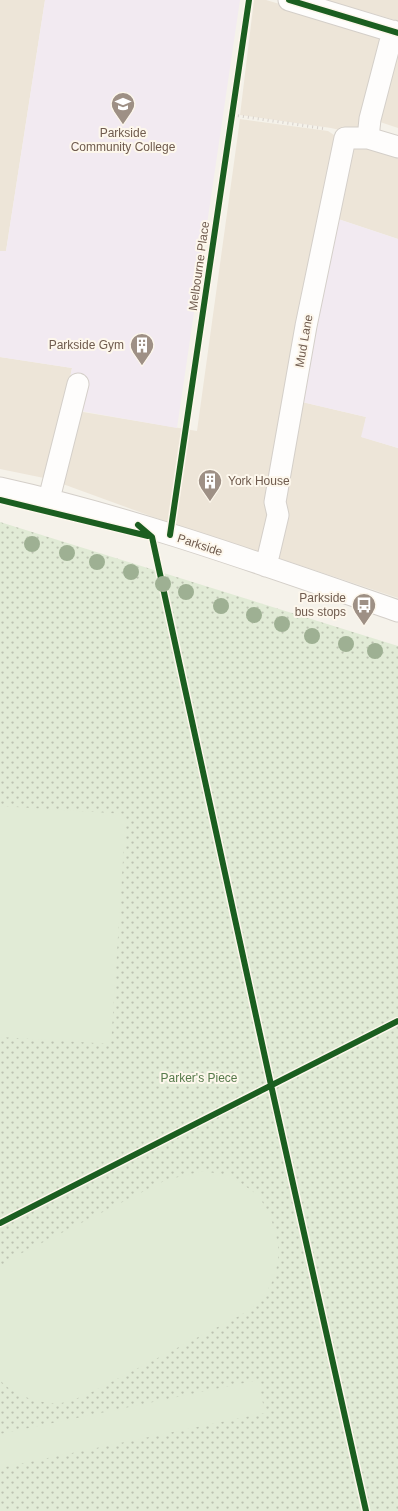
<svg xmlns="http://www.w3.org/2000/svg" width="398" height="1511" font-family="Helvetica,sans-serif">
<defs>
<pattern id="grass-dots" width="8" height="8" patternUnits="userSpaceOnUse" patternTransform="scale(1.25)"><rect width="8" height="8" fill="#e1ebd6"/><path d="M2 2h.1M6 6h.1" fill="none" stroke="#bbc1b0" stroke-width="1.8" stroke-linecap="round"/></pattern>
</defs>
<rect width="100%" height="100%" fill="#f5f2ea"/>
<path fill="#ede5d8" d="M0,0H45L6,251H0Z
M254,0H266L382,34L361,131L352,133L331,128L240,115Z
M326,0H398V21Z
M398,43V128L380,122Z
M240,119L328,131L340,139L263,553L167,522L60,483L77,411L197,431Z
M351,143L398,152V239L335,218Z
M0,357L72,368L49,479L0,469Z
M302,402L366,417L362,437L398,448V598L272,556Z"/>
<path fill="#f2eaf1" d="M45,0H240L177,428L64,408L72,368L0,357V251H6Z
M335,218L398,239V448L361,437L366,417L302,402Z"/>
<path fill="url(#grass-dots)" d="M0,522L398,646V1511H0Z"/>
<path fill="#e1ebd6" d="M0,806L126,814L111,1044L0,1037Z
M203,1171L231,1176L259,1196L271,1218L278,1243V1262L273,1280L262,1300L241,1315L84,1396C77,1398 69,1402 61,1403C42,1405 12,1395 0,1380V1269L8,1260L166,1180Z
M258,1380L265,1413L0,1468V1434Z"/>
<g fill="none" stroke-linecap="round" stroke-linejoin="round">
<g stroke="#d4cfc9" stroke-width="23">
<path id="minor" d="M289,0L398,33
M393,31L370,119L368,138L398,147
M0,488C135,518 267,566 398,611
M49,499L78,384
M266,566L278,515L275,502L306,326L345,138H368"/>
</g>
<path stroke="#d6d0cb" stroke-width="3" stroke-dasharray="1 4" stroke-linecap="butt" d="M233,115L327,129
M173,515L249,0"/>
<use href="#minor" stroke="#fefdfc" stroke-width="21"/>
<g stroke="#fdf7ec" stroke-width="9">
<path id="cycleway" d="M289,0L398,33
M0,500L148,536
M138,525L152,537L271,1085L366,1511
M170,535L249,0
M0,1223L398,1021"/>
</g>
<use href="#cycleway" stroke="#1b5e20" stroke-width="6"/>
</g>
<g fill="#9eb093">
<circle cx="32" cy="544" r="8"/>
<circle cx="67" cy="553" r="8"/>
<circle cx="97" cy="562" r="8"/>
<circle cx="131" cy="572" r="8"/>
<circle cx="163" cy="584" r="8"/>
<circle cx="186" cy="592" r="8"/>
<circle cx="221" cy="606" r="8"/>
<circle cx="254" cy="615" r="8"/>
<circle cx="282" cy="624" r="8"/>
<circle cx="312" cy="636" r="8"/>
<circle cx="346" cy="644" r="8"/>
<circle cx="375" cy="651" r="8"/>
</g>
<defs>
<g id="school-pin" transform="scale(1.25)"><path d="M0 17L-7.5 6A9.5 9.5 0 1 1 7.5 6Z" fill="#9e9085" stroke="#fdf7ec"/><path d="M0-5L7-2L0 1L-7-2ZM-4 1L0 2.5L4 1V4Q0 6-4 4Z" fill="#fff"/></g>
<g id="building-pin" transform="scale(1.25)"><path d="M0 17L-7.5 6A9.5 9.5 0 1 1 7.5 6Z" fill="#9e9085" stroke="#fdf7ec"/><path d="M-4-6H4V6H1V3H-1V6H-4ZM-2.5-4.3h1.7v1.8h-1.7ZM.8-4.3h1.7v1.8H.8ZM-2.5-1h1.7V.8h-1.7ZM.8-1h1.7V.8H.8Z" fill="#fff"/></g>
<g id="bus-pin" transform="scale(1.25)"><path d="M0 17L-7.5 6A9.5 9.5 0 1 1 7.5 6Z" fill="#9e9085" stroke="#fdf7ec"/><path d="M-5-6H5V4H4V6H2V4H-2V6H-4V4H-5ZM-3.5-4V0h7V-4ZM-3.5 1.2v1.5H-2V1.2ZM2 1.2v1.5H3.5V1.2Z" fill="#fff"/></g>
</defs>
<g fill-rule="evenodd">
<use href="#school-pin" x="123" y="104"/>
<use href="#building-pin" x="142" y="345"/>
<use href="#building-pin" x="210" y="481"/>
<use href="#bus-pin" x="364" y="605"/>
</g>
<g text-anchor="middle" stroke-width="4" stroke-linejoin="round" paint-order="stroke">
<g font-size="12" fill="#6f5b4e" stroke="#fdf7ec" text-anchor="end">
<text x="123" y="137" text-anchor="middle">Parkside<tspan x="123" dy="14">Community College</tspan></text>
<text x="124" y="349">Parkside Gym</text>
<text x="228" y="485" text-anchor="start">York House</text>
<text x="346" y="602">Parkside<tspan x="346" dy="14">bus stops</tspan></text>
</g>
<g font-size="12" fill="#6f5b4e" stroke="#fdf7ec">
<text transform="translate(199 266) rotate(-82)" y="4">Melbourne Place</text>
<text transform="translate(304 341) rotate(-80)" y="4">Mud Lane</text>
<text transform="translate(200 545) rotate(18)" y="4">Parkside</text>
</g>
<g font-size="12" fill="#567a4b" stroke="#fdf7ec">
<text x="199" y="1082">Parker's Piece</text>
</g>
</g>
</svg>
